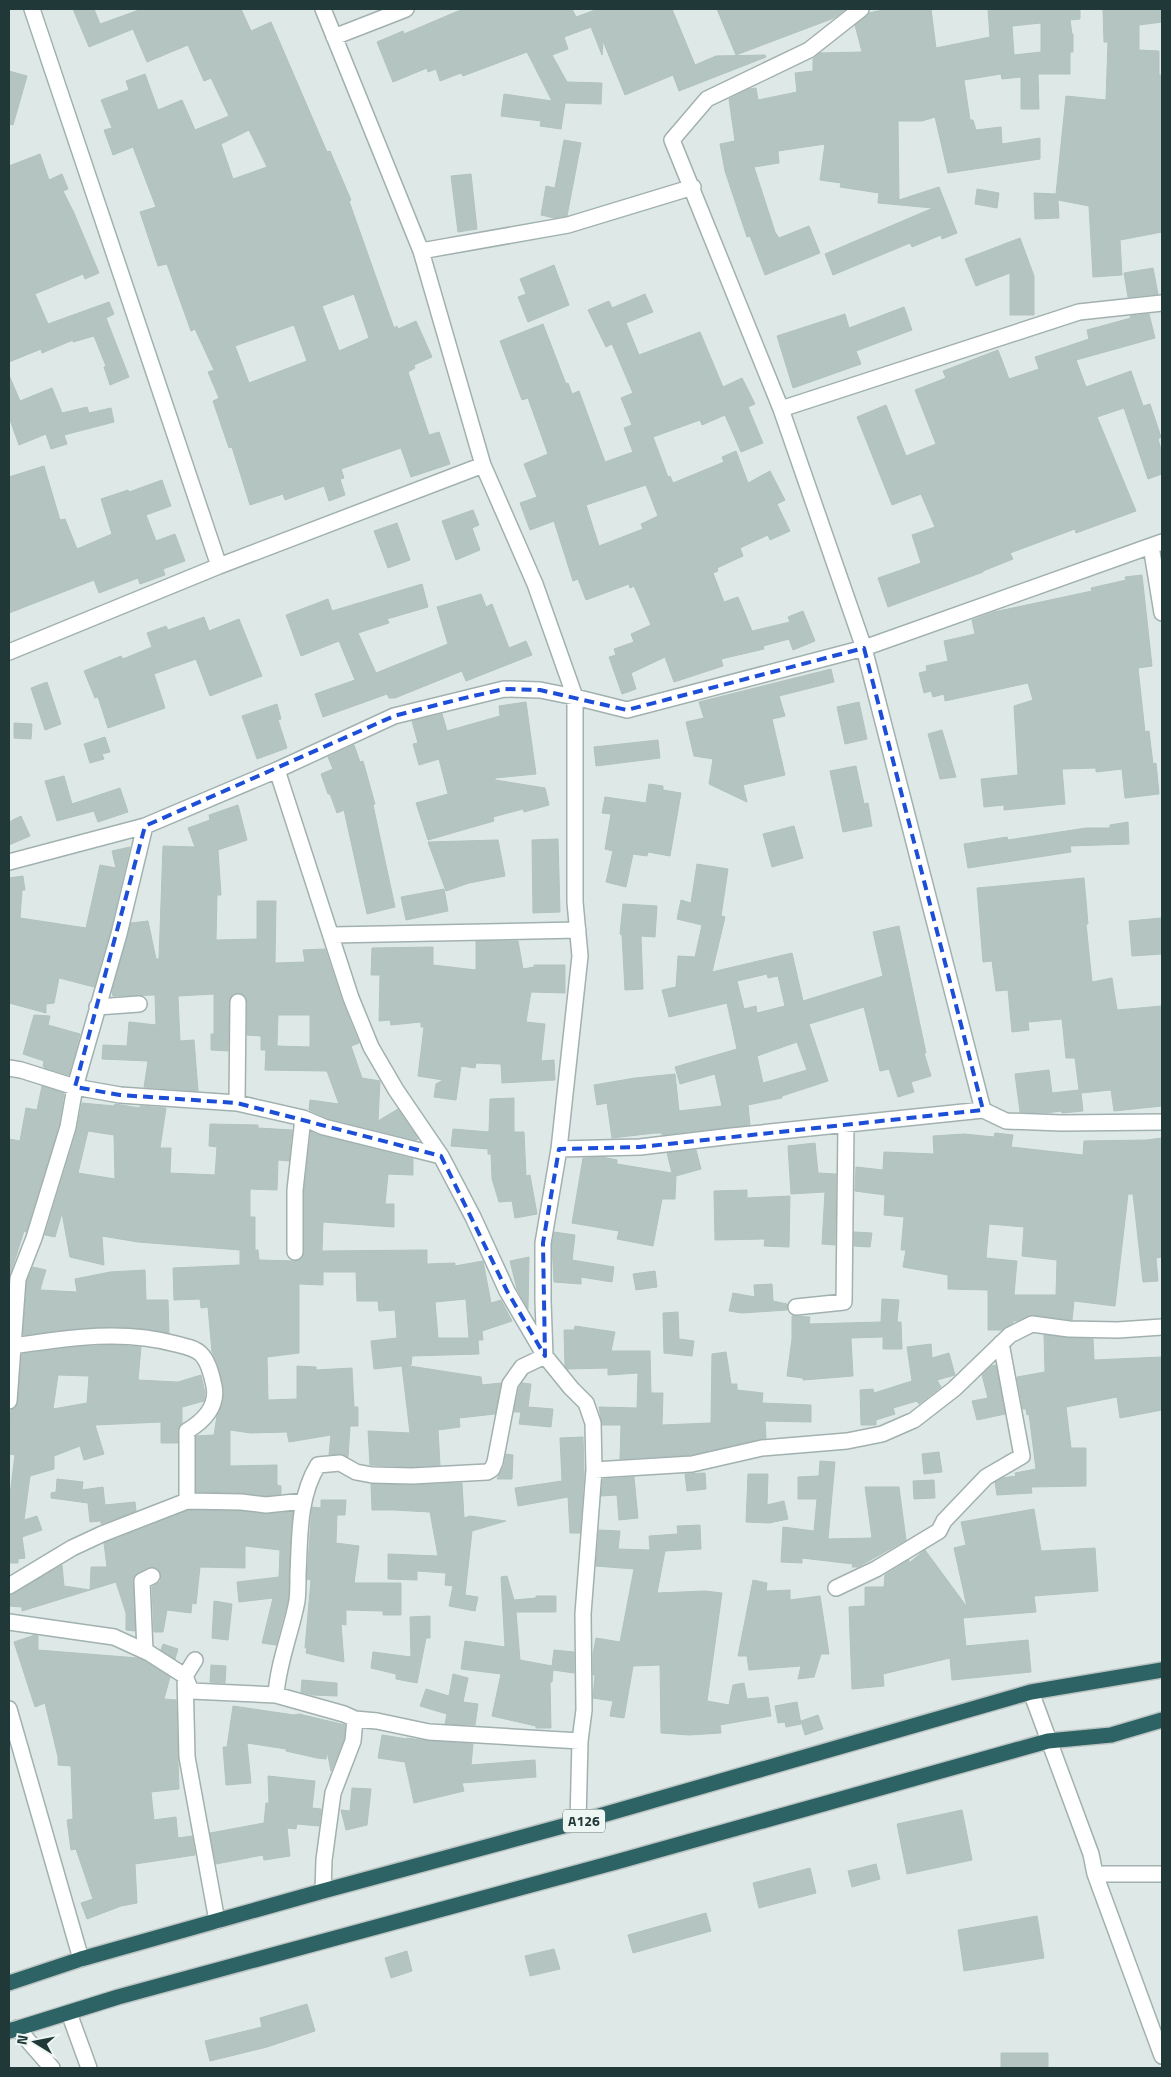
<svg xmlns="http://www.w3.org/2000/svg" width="1171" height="2077" font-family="'Titillium Web',sans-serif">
<rect width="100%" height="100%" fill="#dee9e7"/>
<path fill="#b4c4c1" stroke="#b1c3bf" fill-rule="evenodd" d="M73,9H94L100,24L142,9H241L251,31L271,22L327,152L330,151L351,200L349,201L394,328L397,326L398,329L416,321L432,357L414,365L415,368L408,372L429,435L439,432L450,464L411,477L401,448L341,469L344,478L340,479L345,495L329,501L324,486L285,500L283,494L250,505L232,447L229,448L213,401L219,398L208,372L214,370L195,329L191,331L167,264L158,266L140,212L156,207L133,147L113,155L104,130L112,128L101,100L129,90L126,81L145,74L158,110L182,100L195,130L229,116L211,78L204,81L188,45L147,62L133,29L89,47ZM249,130L267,167L233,179L221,144ZM354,294L369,338L339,351L322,306ZM294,325L307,361L249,383L235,346Z
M463,9H572L576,17L598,9H672L695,65L716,56L765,55L766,57L679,91L673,75L625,95L603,41L602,55L591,27L564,37L568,49L552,55L567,82L602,83L601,104L565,103L561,129L540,126L541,121L501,116L504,94L552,101L527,52L463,76L461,73L440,81L436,69L428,72L427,68L393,82L377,42L403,31L404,34Z
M717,9H846L834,18L736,55Z
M887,9H931L936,48L990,37L988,9H1080V19L1070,20L1072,34H1073V52H1070V74H1038L1039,109H1021V77L1002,79L1001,74L964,80L970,120H973L976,130L1001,127L1002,144L1040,138V159L948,173L935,117L922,121H898L899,200L939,187L957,233L942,239L941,235L912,247L910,243L833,275L825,254L933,208L878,203L879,193L840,187L841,183L820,180L825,144L778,151L779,163L754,167L775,232L779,238L809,226L820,253L765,275L750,236L747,237L725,171L720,144L735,141L729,99L749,89L756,88L758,100L797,92L795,73L813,71V59L820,53L862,52L855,25L869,13ZM1041,23V52L1014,55L1012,26Z
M1103,9H1162V22L1139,25V50L1159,51V75H1162V232L1120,240L1122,275L1093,277L1089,206L1058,200L1059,218L1035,219L1034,193L1056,194L1066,96L1106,100L1108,42H1104Z
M9,71L27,76L13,125L9,124Z
M564,140L581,143L567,216L554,218L541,215L546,186L555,188Z
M40,154L49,180L62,174L68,189L63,191L74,213L99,273L85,279L83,274L35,294L48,324L109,302L114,314L106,318L129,377L110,385L104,367L106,366L94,336L73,342V340L42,353L41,349L9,362V166Z
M471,174L477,229L458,232L451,176Z
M977,189L999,193L997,208L975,204Z
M1020,238L1034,276V315H1010V273L976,286L965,259Z
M554,265L569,305L528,322L518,297L526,294L520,279Z
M1153,268L1158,294L1128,297L1124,273Z
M645,294L653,312L626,323L639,355L700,332L723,387L742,378L755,404L748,407L763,443L741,452L725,415L702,425L700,420L653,437L668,477L670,476L673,483L724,462L722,457L736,451L748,483L770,471L785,500L777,504L790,531L770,540L768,535L740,548L743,556L717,568L718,571L713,573L724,602L738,597L752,631L790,622L788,617L803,611L815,641L793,650L789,639L763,646L764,649L721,659L723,666L674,682L665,657L631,673L636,689L622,694L609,657L616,655L614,649L634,642L631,634L651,625L634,586L630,588L629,584L586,600L578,579L573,581L554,521L530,530L520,503L537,497L524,464L548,454L528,398L522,400L500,341L543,324L566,384L568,383L572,394L579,391L605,462L633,452L624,428L632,425L621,398L633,393L612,344L606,347L588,310L609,301L612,308ZM646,485L658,516L641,524L643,529L599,546L586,505Z
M904,307L912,330L856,351L861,364L793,388L777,336L845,314L849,328Z
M1149,314L1155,338L1076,360L1086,387L1131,371L1143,406L1150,404L1161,437L1158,439L1162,453V474L1148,479L1124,408L1097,417L1136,511L1076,533L1075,529L1010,553L1013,559L983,571V572L888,607L878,578L921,563L912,535L935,527L921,494L892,505L857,417L886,405L906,456L936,444L915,390L946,378L943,371L998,350L1009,379L1039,369L1035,357L1089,339L1087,330L1131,318L1130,316Z
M9,375L20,401L52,388L62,413L87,407L89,413L111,408L114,422L64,435L67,444L51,449L46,434L19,445L9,417Z
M44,466L60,520L65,519L77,549L112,534L101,499L128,490L129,492L162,480L171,506L146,515L156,541L175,534L185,561L163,569L165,575L140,584L138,578L99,593L94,580L9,613V477Z
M473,510L479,525L472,528L480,550L456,560L442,521Z
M397,523L410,560L388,568L374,531Z
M1142,575L1152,666L1138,668L1145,732L1149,731L1153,764L1156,763L1159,794L1125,798L1122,769L1096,772V768L1062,769L1065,804L1004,810V805L984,807L981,779L1018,775L1014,706L1033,700L1028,683L945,701L944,694L933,697L931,691L924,693L919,673L927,671L926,666L948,661L944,641L975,634L972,620L994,612L1092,591L1091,588L1126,580L1125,577Z
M422,584L428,607L387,619L389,623L358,633L376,673L448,644L437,607L481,594L486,607L492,604L509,648L526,641L532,655L466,681L462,671L395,698H389L387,694L323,717L315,694L355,680L339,641L301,656L286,615L328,599L332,611Z
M204,617L209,631L239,619L262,676L210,696L196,659L154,674L165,708L108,728L98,697L95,698L84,671L121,656L123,659L152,647L147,633L166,626L168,630Z
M831,669L834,682L779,696L785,716L772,719L785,775L743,785L747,802L709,784L713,759L694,756L686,722L704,718L699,702Z
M47,682L61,724L45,730L31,688Z
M526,702L536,774L495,778V780L545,788L549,805L524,812L523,809L493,817L494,821L428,840L416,803L448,794L439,759L419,765L413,744L418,743L412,721L442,714L447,731L500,716L499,706Z
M859,702L867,739L845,744L837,707Z
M277,704L281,719L278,720L287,748L257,759L242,716Z
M14,723L32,724L31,739L14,738Z
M942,730L956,777L940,779L928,734Z
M105,737L110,752L102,754L104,759L90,763L84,744Z
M658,740L660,758L596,766L594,747Z
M354,745L360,762L363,761L375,804L373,805L395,907L367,914L344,810L337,813L330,794H328L321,774L333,769L328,757Z
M856,766L864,804L868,803L872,826L843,832L830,771Z
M64,776L72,804L120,788L128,812L98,822L94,811L57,821L45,781Z
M649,784L663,786V790L681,793L670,856L648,852L647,856L633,854L626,887L606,882L613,851L605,849L611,814L602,813L605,797L646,803Z
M238,805L247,840L218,850L221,895H217L216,940L257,939V901H276L275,963L305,962L303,950L325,949L342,1001L359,1043L351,1046L362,1078L380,1081L378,1121L398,1109L418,1139L416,1140L327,1118L309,1110L310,1100L339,1104L327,1071L265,1070L266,1050H261V1036L247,1035V1002L246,997L239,993L233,994L229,1001L228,1051L211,1050V1034H214V994L178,996L180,1041L194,1040L198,1091L144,1087L148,1061L102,1059L103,1045L127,1046L129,1022L156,1025L155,995L113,996L112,992L131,923L148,921L156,959H159L163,846L195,847L188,828L210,820L209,815ZM278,1015H310V1047L277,1046Z
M21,816L30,836L9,845V822Z
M1128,822L1129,844L1070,846L1071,852L968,868L964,844L1007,837L1008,840L1086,828H1110V825Z
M794,826L803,858L772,867L763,834Z
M558,839L560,912L533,913L532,840Z
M498,840L505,876L469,883L446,891L428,842Z
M130,847L110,932L94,987L59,978L54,1003L46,1004V1013L9,1003V878L23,876L25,890H22L20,918L86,928L100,865L116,868L112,851Z
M697,864L728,869L721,916L725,917L712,972L792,953L803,1001L883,976L873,932L899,926L926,1053H924L931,1076L911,1082L914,1092L898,1097L889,1069L880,1071L864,1007L809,1024L828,1081L782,1096V1098L748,1105L750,1125L662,1135V1133H655L612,1138L607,1103L597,1105L594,1085L635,1078L675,1074L679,1111L722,1106L715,1074L680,1084L675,1067L737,1049L727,1003L669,1017L662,990L676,987L678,956L695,957L702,925L677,919L681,900L691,903ZM767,974L768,978L778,976L785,1006L757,1013L756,1006L744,1009L737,981ZM797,1042L807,1070L763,1083L757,1056Z
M1084,878L1088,924H1086L1092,982L1112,978L1117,1010L1162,1006V1106L1114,1111L1111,1090L1081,1093L1083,1111L1062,1113L1061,1111L1046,1113L1020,1112L1015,1074L1049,1070L1052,1093L1079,1090L1075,1058H1066L1062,1019L1028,1022L1029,1030L1012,1032L1008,990L996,991L992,961L983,962L977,888Z
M444,889L448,911L406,920L401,897Z
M623,904L657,906L655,937L641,936L643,989L625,990L622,935L620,934Z
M1162,918V954L1132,956L1129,921Z
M476,941H518L523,969L534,967V965H565V993L531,992L526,1022L545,1024L541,1061L554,1060L555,1080L502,1083L501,1064L476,1063L475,1068L461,1066L456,1100L434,1097L436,1084L443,1080L418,1076L424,1027H421V1022L391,1025L390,1020L379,1021L380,975H371L372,948L433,947V965L476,970Z
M34,1015L50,1016L48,1025L80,1034L69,1075L45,1068L43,1066L44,1061L23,1054Z
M42,1086L64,1093L59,1125L26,1232L24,1231L9,1278V1139L20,1141L26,1108L37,1110Z
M514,1098V1132H524L526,1176L530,1175L537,1214L515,1218L512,1201L499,1202L492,1179L491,1154H488V1149L451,1146L453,1129L489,1132L490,1099Z
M82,1103L114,1106L115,1104L140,1108V1106L166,1108L160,1148H171L170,1173L215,1175L217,1147L209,1146L210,1124L258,1125V1128L292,1130L289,1161L278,1160L277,1190L250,1189V1217H255V1250H258L259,1260L295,1261L303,1256L304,1192L311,1132L322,1136L413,1159V1175L388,1174L385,1204H394V1227L323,1222L322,1251L427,1250V1264L455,1263V1266L483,1261L491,1303L501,1300L512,1321L482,1331L483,1340H478L479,1354L412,1356L411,1365H403L481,1377L482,1385L501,1383L495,1414L459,1418L460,1427L438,1430L440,1465L412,1467L370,1465L368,1431L410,1433L402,1366L374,1369L371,1341L397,1338L395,1310L379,1311L378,1301H357L356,1272H323V1285L299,1284V1353L267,1357L268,1400L297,1399V1366L316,1367V1370L352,1368L354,1407H358V1426H350L348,1457L340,1454L329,1455L331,1435L289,1442L287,1432L251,1433L230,1430V1466L277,1465V1485L281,1486V1494L266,1496L241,1493L196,1492V1436L214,1435L217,1416L223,1401V1385L218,1365L212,1352L208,1307L201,1308L200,1299L174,1300L173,1268L240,1265V1250L138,1242L102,1236L104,1265L70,1257L62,1213L55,1237L45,1235L77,1130ZM88,1131L114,1135L115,1179L78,1173ZM466,1299L469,1338H438L435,1302Z
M995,1133L1013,1135L1011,1147L1083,1155L1084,1141L1147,1140L1162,1138V1257L1156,1258L1158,1281L1143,1282L1133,1194H1128L1115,1306L1074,1301L1072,1320L1033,1315L1017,1321H1013V1323L1002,1330H988V1290L948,1289V1275L903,1267L906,1250H901L904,1217L884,1215L885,1195L855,1191L856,1167L883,1170L884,1152L934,1154L933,1136L964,1134L994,1137ZM989,1224L1024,1227L1022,1256L1057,1260L1056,1295H1014L1017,1261L986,1258Z
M815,1143L818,1173L836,1174L835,1245L822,1244L825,1192L791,1194L788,1146Z
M696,1150L701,1169L676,1176L675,1199H662L653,1246L617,1239L619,1231L572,1223L583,1158L602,1157L617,1160V1164L672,1173L667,1153Z
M747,1190V1198L790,1196L789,1247L764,1246L765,1239L715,1240L714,1191Z
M554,1232L575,1235L572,1260L614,1267L612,1282L581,1277V1284L554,1282L552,1244Z
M854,1232L872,1233L870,1247L854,1246Z
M529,1257L528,1309L517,1289L510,1261Z
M33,1267L46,1270L40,1290L77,1292L75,1279L110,1272L145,1270L146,1300H168L169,1333L136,1328L115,1327L73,1329L23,1335L27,1281Z
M655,1271L657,1287L636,1290L633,1274Z
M772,1284L773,1301L787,1304V1310L742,1313L729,1311L733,1293L755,1297L754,1285Z
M882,1299L899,1300L897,1322H901L902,1349H883V1337L851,1338L853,1376L803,1380V1378L787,1376L792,1339V1316L810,1317L809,1324L881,1322Z
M678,1312L679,1339L694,1341L692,1356L664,1353L663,1313Z
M575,1326L615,1332L611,1351H650L651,1393H663L662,1425L711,1423L712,1354L726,1352L731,1384H737V1390L763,1393L762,1403L811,1405V1422L765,1421L766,1438L691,1455L620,1459L621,1425H602L599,1407L637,1408L638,1373L608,1375V1368L567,1369L565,1366L564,1330H574Z
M1044,1335L1093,1339L1094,1360L1162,1357V1410L1120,1418L1117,1397L1066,1407L1071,1448H1086V1486L1031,1487L1032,1493L997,1495L995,1482L1002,1478L1016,1476L1015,1473L1036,1469L1029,1414L1027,1415L1026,1409H1023L1017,1377L1045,1372Z
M931,1344L932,1358L949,1353L955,1375L937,1380L941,1387L919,1404L917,1401L893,1408L895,1414L876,1420V1425H861L860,1390L873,1389L874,1393L912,1381L907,1347Z
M115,1345L141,1347L138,1380L178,1382L201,1375L205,1393L204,1401L182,1407V1423L178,1431V1443H161V1422L95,1425L104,1454L84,1460L80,1446L54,1456V1469L30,1476L24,1520L37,1516L42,1530L22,1537L25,1558L18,1559V1563H9V1503L15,1455L9,1454V1426L11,1410L16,1407L18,1402L22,1354L75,1347ZM58,1375L89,1376L87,1403L53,1409Z
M996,1365L1005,1414L977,1420L972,1401L988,1398L982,1375L991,1366Z
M522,1383L531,1384L528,1407L553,1409L551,1427L519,1424L521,1412H514L519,1388Z
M583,1437L584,1474L580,1533H570L568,1497L518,1506L515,1488L562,1481L560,1438Z
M939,1452L942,1472L924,1474L922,1454Z
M506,1454L513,1455L512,1479H497L504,1466Z
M820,1461L835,1462L828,1539L872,1538L865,1487H899L906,1540L858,1567H852L853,1564L802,1558V1563L781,1562L783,1527L814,1531L817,1499H798V1477L819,1476Z
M705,1473L706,1489L687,1491L685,1474Z
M748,1474H768L767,1505L784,1501L788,1519L769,1523L746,1522Z
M634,1477L638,1518L619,1520L617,1495L601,1496L603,1479Z
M57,1479L83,1482L82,1490L103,1487L105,1505L135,1502L136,1511L101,1524V1521L90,1522L88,1503L51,1498V1493L56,1492Z
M934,1480L935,1498L914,1499L913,1481Z
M462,1483L464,1518L470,1516L506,1521L472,1531L465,1595L478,1597L475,1611L449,1606L453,1586L445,1585L446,1573L417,1571V1580L388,1579V1554L438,1556L430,1512L394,1510H372L371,1484L412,1485Z
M321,1500H346L345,1515H337L336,1543L359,1546L354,1583H401V1615H383V1611L346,1610V1625L341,1624L344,1662L306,1653L307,1648H305L311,1580L307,1579L311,1519L312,1507L321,1508Z
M1034,1509L1041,1551L1095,1548L1098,1591L1034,1596L1036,1612L963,1618L966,1646L1028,1640L1031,1672L952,1680L950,1658L883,1674L884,1686L852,1689L849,1607L865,1606V1587H884L885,1575L909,1560V1563L925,1550L967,1607L954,1548L966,1545L961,1522Z
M189,1510L240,1511L265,1514L293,1512L288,1600L276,1645L262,1643L273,1598L239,1602L237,1582L279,1577L280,1550L245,1546V1568L200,1567L196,1604L192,1603L191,1613L167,1610L163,1632H154L152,1587L160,1582L161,1576L157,1568H148L134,1577L135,1631L126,1630V1613L116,1582L90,1590L91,1567H107L104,1543Z
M700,1525L701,1549L665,1551L657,1593L705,1591L722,1593L707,1701L729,1705L733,1685L744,1683L747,1699L768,1697L771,1716L720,1725L721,1733L689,1735L661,1733L660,1665L633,1666L624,1718L610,1716L613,1701L593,1698L595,1675H593V1654L596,1638L620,1642L634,1569L596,1566L599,1530L620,1531L618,1549L650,1550L649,1536L678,1534L677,1526Z
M62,1565L64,1586L90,1590L22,1611V1607L9,1606V1595Z
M507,1576L514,1600L536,1598V1596H556V1612H516L520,1660L552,1666L554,1650L574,1652V1673L553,1670L552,1682H550L551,1728H536V1726L492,1716L501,1674L461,1669L465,1641L505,1647L501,1577Z
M753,1580L767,1583L766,1591L790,1590V1600L820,1596L829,1654H821L814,1677L798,1679L801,1666L749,1670L747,1656H738Z
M214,1601L232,1604L228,1640L212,1638Z
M430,1616V1638H426L417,1683L396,1679V1674L371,1668L373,1652L411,1657L410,1617Z
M35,1635L38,1636V1650L138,1658L144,1661L170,1677L164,1699L176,1700L179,1789L151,1792L154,1820L176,1817L178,1838L192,1836L195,1855L135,1864L137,1903L121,1906L87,1919L81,1903L93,1899L76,1849L71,1850L67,1820L73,1819L71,1766L58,1765V1757L45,1703L35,1707L14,1642Z
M163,1644L178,1649L175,1659L161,1650Z
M211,1665L226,1666L225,1683L210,1682Z
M453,1674L468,1678L463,1702L478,1704L475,1725L445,1724L447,1714L420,1706L426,1689L449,1696Z
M302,1680L337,1683V1696L313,1695L301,1692Z
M797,1702L801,1724L786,1727L785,1722L778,1723L775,1706Z
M233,1706L294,1715L299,1714L345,1725L344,1739L331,1771L327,1751L326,1759L317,1758L286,1751V1749L247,1743L251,1783L226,1785L223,1747H227Z
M818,1715L823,1729L805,1735L801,1721Z
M382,1735L407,1739V1738L428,1741L473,1744L471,1765L535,1760L536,1777L462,1783L464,1791L414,1803L405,1762L378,1758Z
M268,1776L315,1781L312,1808L321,1809L319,1826L297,1824L296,1829L287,1828L290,1856L264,1860L263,1855L216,1864L210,1833L264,1823L266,1803H269Z
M352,1788L371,1789L367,1825L346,1830L341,1810L350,1811Z
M962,1810L972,1860L907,1874L897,1824Z
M876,1864L880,1879L852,1887L848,1871Z
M810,1868L816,1893L759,1908L753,1883Z
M706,1913L711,1931L633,1953L628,1935Z
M1037,1916L1044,1958L964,1971L958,1930Z
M554,1949L560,1969L530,1976L525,1956Z
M407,1951L412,1971L391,1978L385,1958Z
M307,2004L315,2031L267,2047L210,2061L205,2041L262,2027L260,2018Z
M1001,2053H1048V2068H1001Z"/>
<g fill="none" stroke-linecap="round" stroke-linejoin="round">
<g stroke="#a1b1af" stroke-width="18">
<path id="street" d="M32,9L219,566
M323,9L421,251L483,465L535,584L575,697V902L580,956L559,1149
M861,9L809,50L707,99L672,140L781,409L864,648L983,1110
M334,37L406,9
M421,251L568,225L693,187
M781,409L1079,312L1162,303
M1151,546L1162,613
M9,652L219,566L483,465
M9,862L145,826L277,770L394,716L504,689L540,690L575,697L627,710L864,648L1162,542
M332,935L578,930
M97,1007L139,1004
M9,1068L21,1070L75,1087L120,1095L237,1103L303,1118L324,1127L441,1156
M237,1103L238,1002
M295,1252V1190L303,1118
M796,1307L844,1302L846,1124
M13,1346C67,1338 122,1329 176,1344C184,1346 195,1348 201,1354C208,1361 212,1376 214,1386C218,1406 204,1421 187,1431V1501
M9,1401L18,1279L34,1238L68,1127L75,1087L119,934L145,826
M594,1470L692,1464L762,1448L847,1441L882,1434L914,1420L954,1389L1010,1335L1032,1324L1069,1329L1118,1330L1162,1327
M9,1586L72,1548L102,1534L187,1501L241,1502L266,1505L304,1501
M836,1588L876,1569L939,1531L944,1521L986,1477L1022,1456L1001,1343
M9,1622L114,1637L149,1653L185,1676L191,1691L276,1695L344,1714L355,1719L377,1721L429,1732L580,1741
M145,1651L142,1581L152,1576
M195,1660L185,1676L187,1757L217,1921
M1031,1692L1091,1854L1095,1874L1162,2056
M276,1695C278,1663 291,1633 297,1601C298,1593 298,1583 298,1574C300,1538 298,1497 318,1465L340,1463L356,1472L372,1475L412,1476L487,1472L492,1469L495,1462L510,1384L522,1367L545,1356L507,1291L473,1217L441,1156L396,1090L371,1047L351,998L277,770
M9,1709L81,1959
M578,1822L580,1741L584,1710L583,1614L594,1470L593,1423L586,1403L571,1388L545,1356L543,1301V1243L559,1149L640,1147L732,1136L983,1110L1006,1121L1061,1123L1162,1122
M1095,1874H1162
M323,1891L324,1860L333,1793L353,1741L355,1719
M69,2013L89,2068
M17,2028L52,2068"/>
</g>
<g stroke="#bcc4c3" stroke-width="18">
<path id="highway" d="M9,1983L81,1959L323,1891L578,1822L1031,1692L1162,1670
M9,2031L118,1997L616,1862L1048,1741L1111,1735L1162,1720"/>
</g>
<use href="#street" stroke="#fff" stroke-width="15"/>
<use href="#highway" stroke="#2d6364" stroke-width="15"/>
</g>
<path fill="none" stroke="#1d4ed8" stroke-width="4" stroke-dasharray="10 6" stroke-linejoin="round" d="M864,648L983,1110L640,1147L559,1149L543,1243L545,1356L507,1291L441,1156L237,1103L120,1095L75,1087L145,826L394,716L456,700L504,689L540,690L627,710Z"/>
<g text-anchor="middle" stroke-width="5" stroke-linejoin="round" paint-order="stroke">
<rect fill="#eef6f4" stroke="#5e7270" stroke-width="1" x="563" y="1809.5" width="42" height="23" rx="4"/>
<g font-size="14" font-weight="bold" fill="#203938">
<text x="584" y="1826">A126</text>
</g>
</g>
<rect width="1171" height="2077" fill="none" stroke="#203938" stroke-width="20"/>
<g transform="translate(35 2042) rotate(280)" stroke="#eef6f4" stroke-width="4" paint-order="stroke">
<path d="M0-4L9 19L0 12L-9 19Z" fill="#203938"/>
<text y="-8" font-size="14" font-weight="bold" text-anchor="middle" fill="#203938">N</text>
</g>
</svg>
